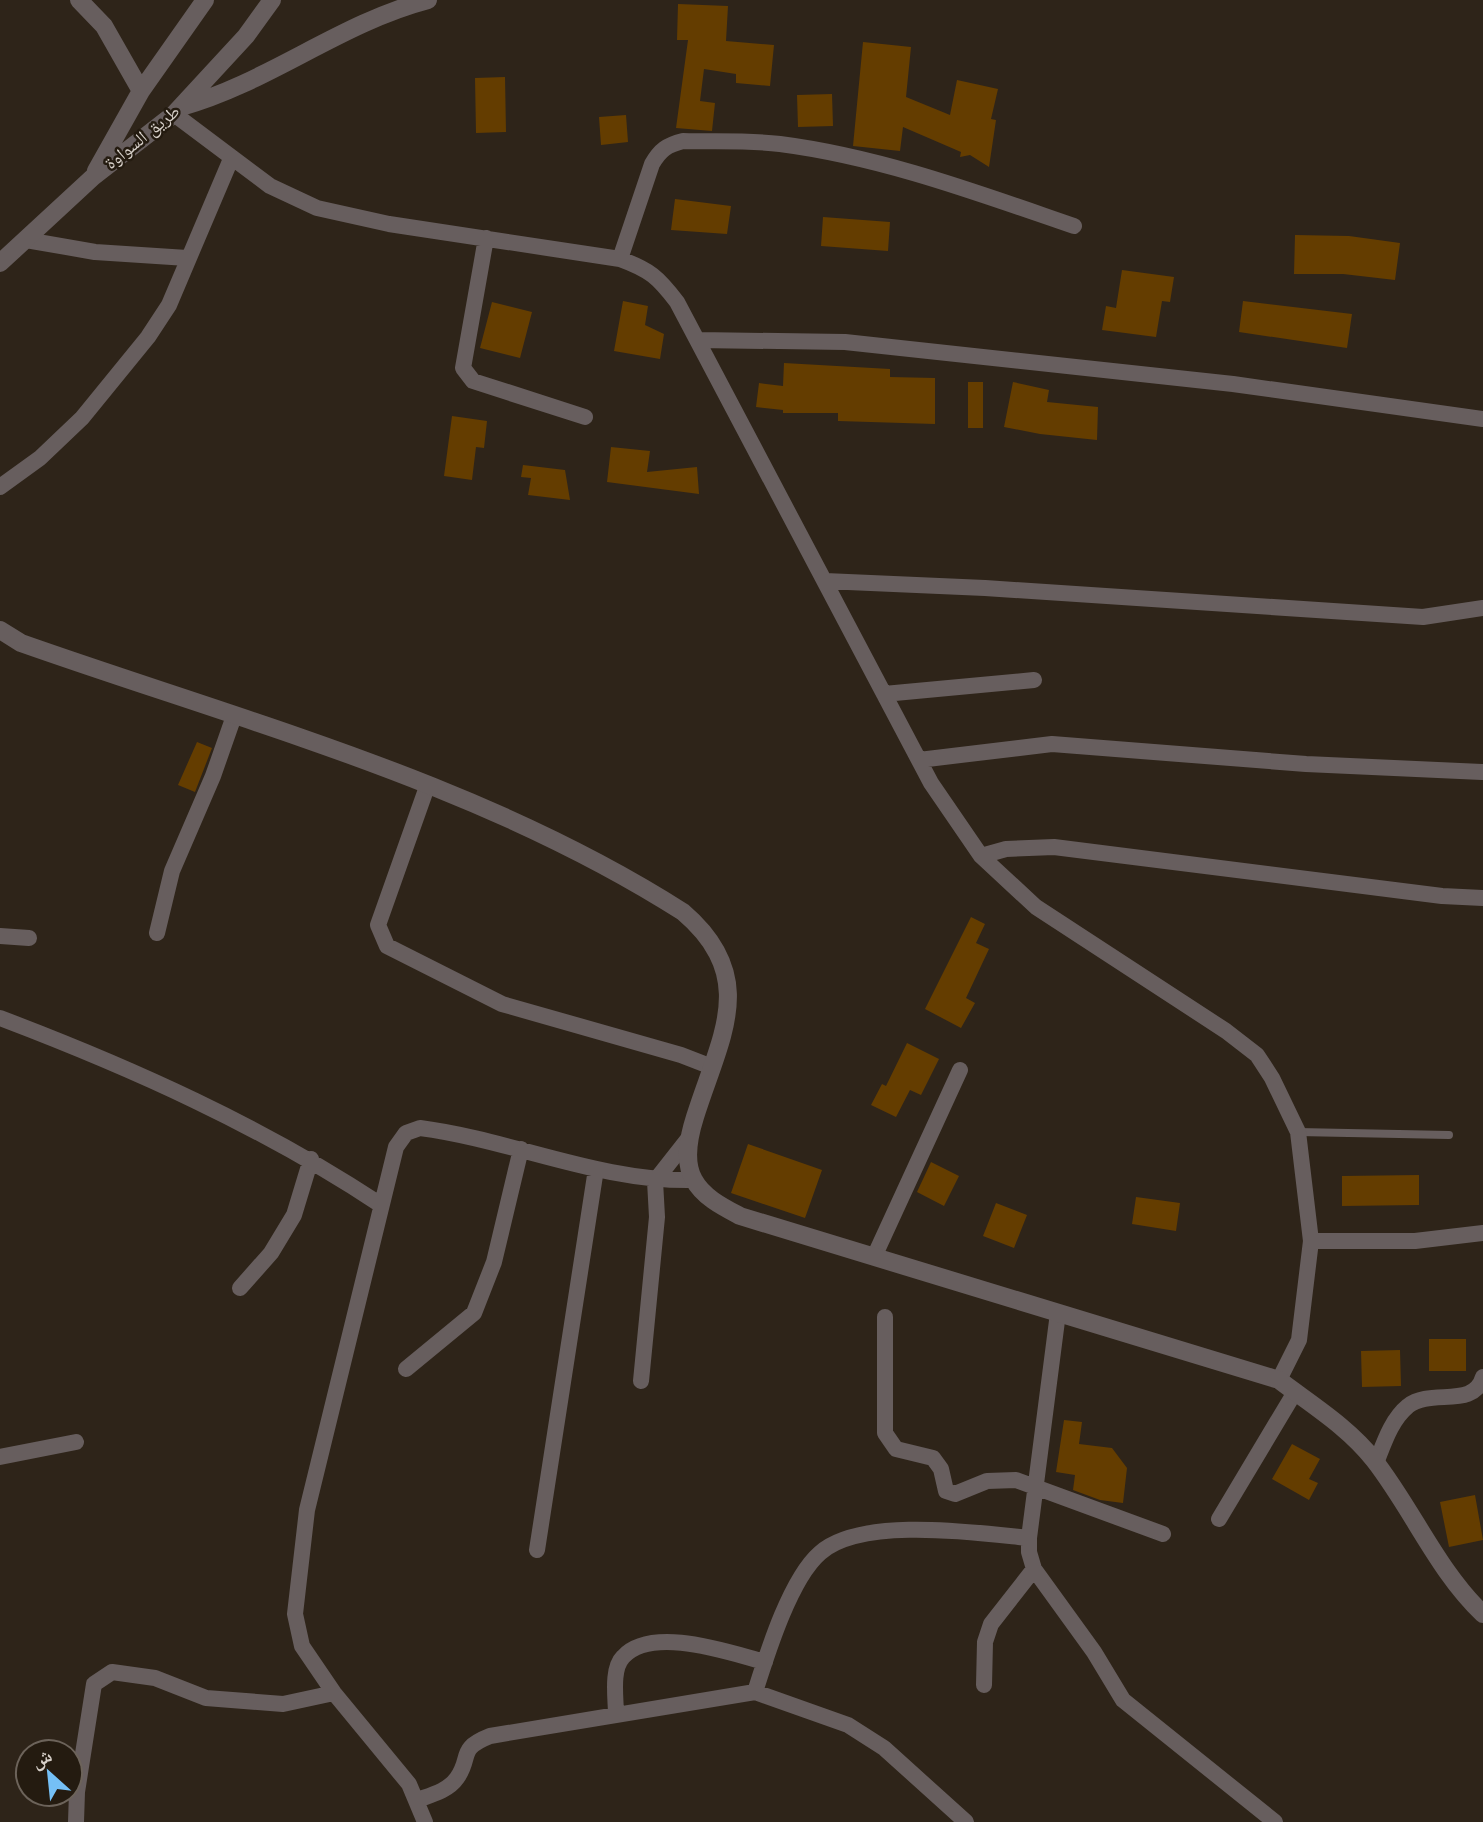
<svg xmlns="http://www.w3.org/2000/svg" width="1483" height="1822" font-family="Quicksand,'Noto Naskh Arabic',sans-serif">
<rect width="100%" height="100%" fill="#2e2419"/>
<path fill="#643d00" d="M678,4L728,6L726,41L774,45L770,86L736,83V74L704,69L700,101L715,103L712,131L676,128L688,40H677Z
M863,42L911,47L906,97L950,115L957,80L998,89L991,119L996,120L989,167L970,155L960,157L961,152L903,127L900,151L853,146Z
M505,77L506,132L476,133L475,78Z
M832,94L833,126L798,127L797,95Z
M626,115L628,142L601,145L599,117Z
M675,199L731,206L727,234L671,230Z
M823,217L890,222L888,251L821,246Z
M1295,235L1349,236L1400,243L1395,280L1343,274H1294Z
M1122,270L1174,277L1170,302L1162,301L1156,337L1102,330L1106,306L1116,308Z
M623,301L648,306L645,325L664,334L660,359L614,351Z
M1243,301L1352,314L1347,348L1239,332Z
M492,302L532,312L520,358L480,348Z
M784,363L890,369V377L935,378V424L838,421V413H783V410L756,407L759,383L783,386Z
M968,382H983V428H968Z
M1013,382L1049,390L1047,402L1098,407L1097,440L1040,434L1004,427Z
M452,416L487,421L484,448L476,447L472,480L444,476Z
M611,447L650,451L647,472L697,467L699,494L607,482Z
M523,465L565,470L570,500L528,495L531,478L521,477Z
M197,742L212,748L195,792L178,785Z
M971,917L985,924L976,943L989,949L966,998L975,1003L961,1028L925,1009Z
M907,1043L939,1059L921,1095L910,1090L896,1117L871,1105L882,1084L886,1086Z
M748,1144L822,1170L805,1218L731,1193Z
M931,1162L959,1176L944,1206L917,1192Z
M1419,1175V1205L1342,1206V1176Z
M1136,1197L1180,1203L1176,1231L1132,1224Z
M996,1203L1027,1215L1014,1248L983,1236Z
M1429,1339H1466V1371H1429Z
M1400,1350L1401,1386L1362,1387L1361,1351Z
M1064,1420L1082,1422L1079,1444L1112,1448L1127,1468L1123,1503L1100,1500L1073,1490L1075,1475L1056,1472Z
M1292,1444L1320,1459L1309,1479L1318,1483L1309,1500L1272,1479Z
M1475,1495L1483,1540L1449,1547L1440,1502Z"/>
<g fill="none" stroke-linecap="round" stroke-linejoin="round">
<path stroke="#675e5e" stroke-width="8" d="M1298,1132L1449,1135"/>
<path stroke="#675e5e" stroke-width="16" d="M174,114L270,186L317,208L389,224L620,259C650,270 658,277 677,302L931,783L981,856L1036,907L1226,1031L1257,1055L1272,1078L1298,1132L1311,1241L1299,1340L1279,1380
M486,238L463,368L473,381L585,417
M26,240L95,252L187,258
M620,259L652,164C660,150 667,145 683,141C715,142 748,140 780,144C881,157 978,193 1074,226
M698,340L845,342L1233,384L1483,419
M0,487L40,458L82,418L148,337L169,305L231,159
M825,581L985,588L1423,617L1483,608
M884,694L1034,680
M919,760L1052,744L1306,764L1482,772
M428,784L378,925L387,946L502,1004L681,1055L712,1067
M981,856L1006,849L1054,847L1442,896L1483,898
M157,933L172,871L213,776L234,716
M0,936L29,938
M0,1018C132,1068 263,1127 381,1205
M1311,1241H1415L1483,1233
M874,1257L960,1070
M240,1288L271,1253L294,1215L311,1159
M1058,1313L1029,1538V1552L1034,1569L1094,1652L1123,1700L1275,1822
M885,1317V1433L896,1449L933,1458L941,1469L946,1491L955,1494L987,1481L1016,1480L1163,1534
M406,1369L474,1313L494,1262L521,1149
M641,1381L657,1217L655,1181L688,1139
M0,1457L76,1442
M1376,1463C1384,1443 1391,1420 1408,1406C1431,1388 1474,1409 1483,1377
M1219,1519L1295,1392
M537,1550L596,1169
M984,1685L985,1642L991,1624L1034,1569
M755,1692C767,1654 790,1579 820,1553C861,1516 978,1533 1029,1538
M616,1715C616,1699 611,1669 623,1657C652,1625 730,1653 765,1662
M417,1800C431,1795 448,1791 457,1778C472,1757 457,1749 490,1736L755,1692L848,1725L884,1748L966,1822
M76,1822L77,1792L94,1684L112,1672L155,1678L206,1698L283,1704L334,1693
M425,1822L409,1784L334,1693L302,1646L295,1614L307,1510L396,1147L406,1133L420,1128C512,1140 600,1182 694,1180"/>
<path stroke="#675e5e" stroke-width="18" d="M79,0L104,26L141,91
M181,107C268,83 340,23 428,0
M96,171L141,91L205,0
M0,263L93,177L174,114L246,36L272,0
M0,630L21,643C245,722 481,783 683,912C760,978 720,1037 695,1117C689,1136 683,1161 694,1180C703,1197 723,1207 740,1216L1279,1380C1312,1405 1348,1427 1374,1460C1413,1510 1437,1570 1483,1614"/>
</g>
<g text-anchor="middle" stroke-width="5" stroke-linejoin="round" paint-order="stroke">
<g font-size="18" fill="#d7d0c9" stroke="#241b10">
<text transform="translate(142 137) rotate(-39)" y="6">طريق السواوة</text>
</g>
</g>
<g transform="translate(49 1773) rotate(333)"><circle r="33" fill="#241b10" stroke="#6c635a" stroke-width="2"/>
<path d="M0-5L12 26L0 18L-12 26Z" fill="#75c0f6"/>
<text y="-10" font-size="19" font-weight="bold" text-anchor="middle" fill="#d7d0c9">ش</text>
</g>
</svg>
